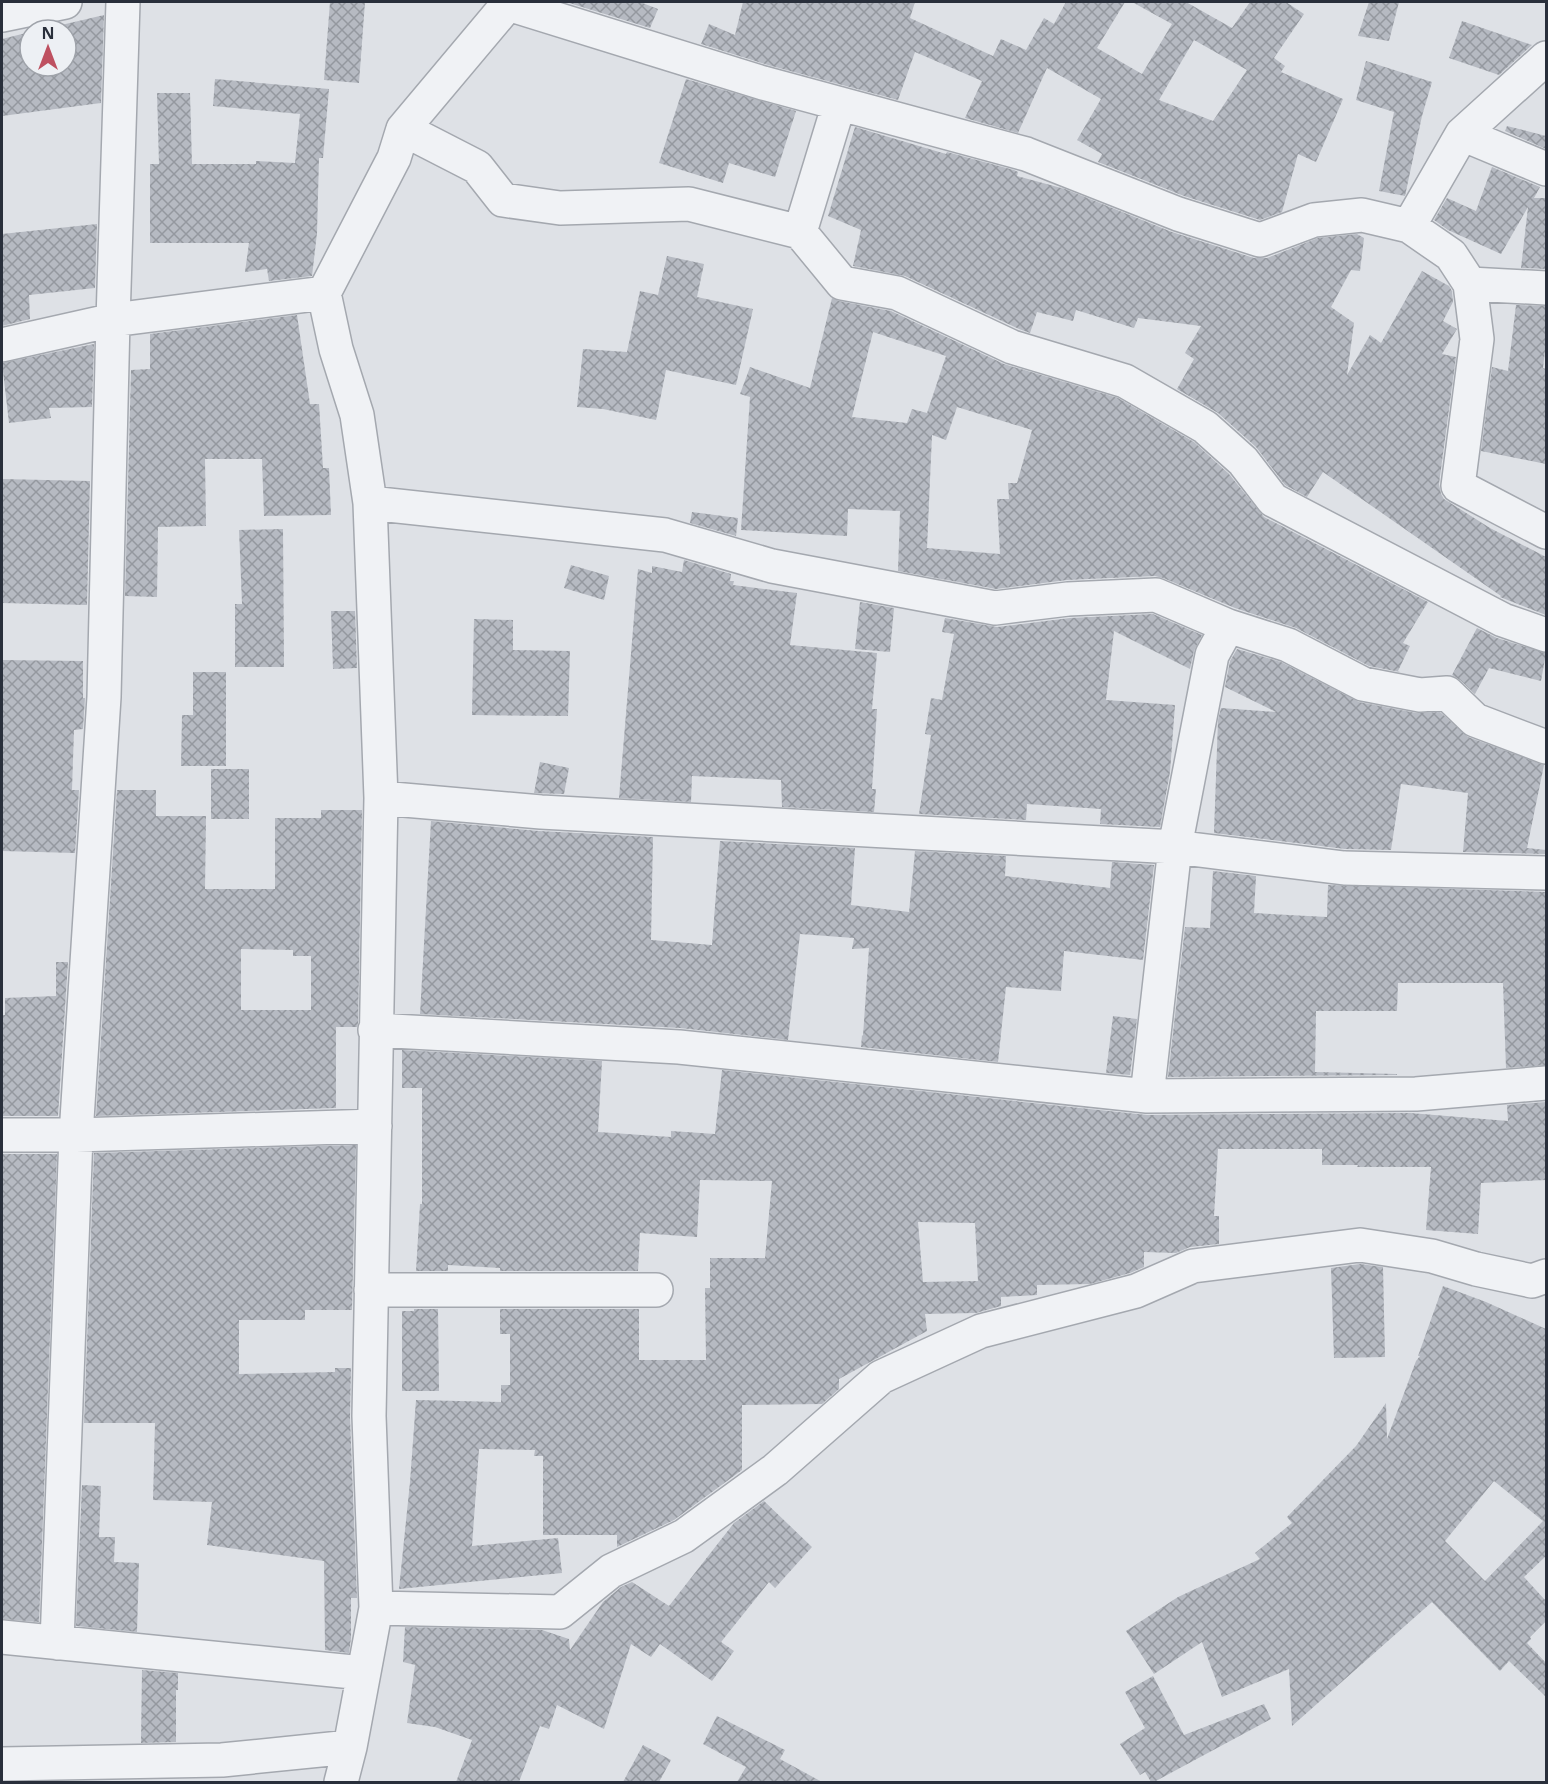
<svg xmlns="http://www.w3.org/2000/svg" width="1548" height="1784" font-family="'Noto Sans',sans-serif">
<defs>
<pattern id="building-cross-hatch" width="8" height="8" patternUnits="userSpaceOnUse" patternTransform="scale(1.5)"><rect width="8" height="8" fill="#b6bac2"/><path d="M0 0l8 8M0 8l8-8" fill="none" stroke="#94989f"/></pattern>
</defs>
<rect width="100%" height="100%" fill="#dee1e6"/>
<path fill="url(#building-cross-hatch)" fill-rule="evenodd" d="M330,2H365L359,83L324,80Z
M566,2H640L658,9L650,28Z
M743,2H915L910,18L993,56L1001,39L1026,50L1044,18L1054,24L1066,2H1125L1097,48L1142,74L1172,24L1132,2H1186L1232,28L1250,2H1286L1304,14L1274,58L1285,66L1281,72L1343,99L1316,162L1298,154L1282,212L1260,220L1184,196L1098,162L1102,154L1077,140L1101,99L1047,68L1018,133L965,118L982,81L915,52L898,100L768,65L701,44L709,24L735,35ZM1194,40L1247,70L1213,121L1159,100Z
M1369,2H1399L1389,41L1358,36Z
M104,15L101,103L2,116V39L30,32V66H66V30H40Z
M1462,21L1532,45L1499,75L1449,58Z
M1366,61L1432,82L1422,116L1405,196L1379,191L1394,112L1356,100Z
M215,79L329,89L323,158H319L317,233L312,276L269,281L267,269L245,272L249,243H150V164H159L157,93H190L192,164H256V161L295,163L300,114L213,106Z
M686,79L796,111L775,177L729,163L723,183L659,163Z
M1507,126L1546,136V149L1505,131Z
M855,127L946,154L947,152L1014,170L1018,172L1017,176L1065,189L1172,232L1254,258H1267L1318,238L1357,234L1364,238L1360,271L1351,270L1331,307L1354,323L1347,375L1370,335L1381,343L1422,271L1449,286L1452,291L1453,302L1443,321L1457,329L1442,354L1456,357L1439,484L1441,494L1444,499L1490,528L1546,557V615L1500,597L1501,596L1323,472L1307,497L1285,485L1256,447L1218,413L1177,389L1194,359L1185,353L1201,326L1138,318L1134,328L1076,310L1073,321L1037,312L1030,333L1019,329L905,276L853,266L861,230L828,216Z
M1492,167L1540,187L1534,198H1546V269L1521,268L1528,207L1501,254L1448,230L1434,220L1447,198L1476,211Z
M97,224L95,288L29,295L30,319L2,326V234Z
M667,256L704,264L697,297L753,309L736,385L666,370L656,420L603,409L577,407L583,349L627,352L640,291L658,295Z
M832,298L839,301L891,311L1004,364L1118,398L1194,442L1229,474L1264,517L1428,602L1403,643L1410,646L1398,671L1400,672L1369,666L1296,628L1235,608L1163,578L1155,576L1067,580L996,589L898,571L900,511L848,509L847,536L741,530L750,397L740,394L750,367L810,388ZM873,332L946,356L927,413L912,409L907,423L852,417ZM957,407L1032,430L1017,483H1008L1009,499H997L1000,554L927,548L932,435L946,440Z
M1516,305L1546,306V342L1543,368L1546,369V464L1481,451L1492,367L1508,371Z
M297,315L310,404H319L323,468H329L331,515L264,516L262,459H205L206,526L158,527L157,597L125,596L131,370L150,369V334Z
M94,344L92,407L49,408L51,418L9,423L2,363Z
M2,479L90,481L87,605L2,603Z
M692,512L738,518L736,536L690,523Z
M283,529L284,667H235V604H242L239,530Z
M684,560L731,574L730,581H734L733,585L797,593L790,645L877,653L872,709H877L872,789H876L874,812L782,807L781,780L692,776L691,802L619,798L638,569L652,573V566L682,572Z
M571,565L609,576L604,600L564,588Z
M860,602L894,608L890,652L855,649Z
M331,611H355L357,668L333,669Z
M1153,614L1202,635L1194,651L1190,669L1114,631L1106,700L1175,705L1170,772L1160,827L1100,824L1101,809L1027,804L1026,820L919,814L931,735L925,734L931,698L942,700L954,634L942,632L945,618L997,627L1070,618Z
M474,619L513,620V650L570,651L568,716L472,715Z
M1477,628L1497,638L1546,653L1541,681L1489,668L1475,694L1460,680L1452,675Z
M1237,649L1281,662L1359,702L1416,713L1440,712L1468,737L1544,765L1527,848L1546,850V854L1463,852L1468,793L1401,784L1391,850L1345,849L1214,833L1218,720L1221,708L1276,712L1225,687L1230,661Z
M2,660L83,661V698H85L83,729L74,730L72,790H79L75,853L2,851Z
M193,672H226V766H181L182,715H193Z
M540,762L569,768L564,794L534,793Z
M211,769H249V819H211Z
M117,790H156V816H206L205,889H275V818H321V810H362L358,1024L357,1027H336V1108L96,1116ZM241,949L293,950V956H311V1010H241Z
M431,821L539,831L653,837L651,940L712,945L720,841L855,848L851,905L909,912L915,851L1006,856L1005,876L1110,888L1112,862L1154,865L1143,960L1064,951L1061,991L1006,987L998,1062L861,1047L862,1035L863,1036L869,948L852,949L854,938L800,934L788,1040L680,1028L420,1014Z
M1213,871L1256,876L1254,913L1327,917L1328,885L1546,892V1065L1506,1068L1503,983H1398L1397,1011H1316L1315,1072L1397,1074V1075L1168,1077L1185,927L1210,928Z
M56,962H68L58,1116H2V1015H5V998L56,996Z
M1113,1016L1137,1019L1130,1075L1106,1073Z
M402,1050L602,1061L598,1132L671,1137V1131L715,1134L722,1070L1147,1115L1410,1113L1508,1121L1507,1105L1546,1102V1180L1481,1183L1478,1234L1426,1230L1431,1167H1357L1358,1165H1322V1149H1218L1214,1216H1219V1244L1190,1247L1176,1253L1144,1252V1267L1130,1273L1090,1284L1037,1285V1295L1001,1297V1306L976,1313L925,1314L927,1331L839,1379V1389L822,1404L742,1405V1470L674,1520L617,1547V1535H543V1456H534L535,1450L479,1449L472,1546L558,1538L562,1573L399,1589L410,1482L416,1400L501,1402V1385H510V1334H500V1309H639V1360H706L705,1288H710V1258H765L772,1181L700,1180L697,1237L640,1233L638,1271H500V1268L448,1265V1271H416L420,1204H422V1088H402ZM918,1222L975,1223L978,1281L923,1282Z
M356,1145L352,1310H305V1320H239V1374L335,1372V1368H351L350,1417L357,1598H351V1638L349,1653L325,1650L324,1561L207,1545L212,1502L153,1500L155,1423H84L94,1153Z
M2,1154H57L39,1622L2,1619Z
M1360,1264L1383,1267L1385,1357L1334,1358L1331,1268Z
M1443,1286L1486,1302L1546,1329V1556L1524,1577L1546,1601V1621L1530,1637L1531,1639L1527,1643L1546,1663V1697L1509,1661L1500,1671L1432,1602L1292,1726L1289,1669L1222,1697L1202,1642L1154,1674L1126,1631L1178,1597L1260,1559L1255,1553L1292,1523L1287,1517L1356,1446L1386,1403L1387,1439L1416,1361L1420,1356H1418ZM1494,1481L1543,1521L1485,1581L1445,1541Z
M414,1309H438L439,1391H402V1311H414Z
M82,1485L101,1486L99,1537H115L114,1562L139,1563L137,1632L76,1626Z
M764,1501L812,1547L775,1588L769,1582L721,1642L734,1651L712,1681L660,1644L651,1657L631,1644L604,1729L557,1705L549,1729L540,1726L519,1782H456L472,1740L435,1727L407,1723L415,1665L403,1662L405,1627L542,1630L569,1639L570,1650L603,1602L621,1587L632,1582L669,1606L734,1523Z
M142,1670L178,1673V1690H176V1742L141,1743Z
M1153,1676L1184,1735L1264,1704L1271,1719L1154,1782H1151L1145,1772L1140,1775L1120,1744L1145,1728L1125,1692Z
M717,1716L785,1750L780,1759L822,1782H737L746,1767L703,1744Z
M643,1745L671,1760L659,1782H623Z"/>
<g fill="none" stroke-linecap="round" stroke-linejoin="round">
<g stroke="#a4a8af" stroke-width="36">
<path id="minor" d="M2,15L65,2
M403,129L477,167L503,200L560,208L689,204L800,232L842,283L897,293L1012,347L1125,381L1205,427L1243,461L1273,500L1503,620L1546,635
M1462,134L1546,169
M1409,226L1462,134L1546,58
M800,232L839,104
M1470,284L1546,288
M2,345L113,320L324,293
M370,503L665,535L772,566L995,608L1068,599L1156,595L1228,626L1288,645L1363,684L1420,695L1447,693L1475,720L1546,747
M381,798L541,812L1175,847L1344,868L1546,873
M375,1030L679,1047L1147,1096L1416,1094L1546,1083
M1147,1096L1175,847L1212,655L1228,626
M2,1135H76L375,1126
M371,1290H656
M376,1608L560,1612L611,1571L684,1536L775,1470L881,1377L981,1331L1136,1291L1193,1266L1360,1245L1432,1256L1476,1269L1532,1281L1546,1276
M2,1637L363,1673
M57,1643L76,1135L104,697L113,320L123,2
M2,1764L222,1760L350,1747
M341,1782L350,1747L376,1608L369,1416L381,798L370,503L357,415L336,349L324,293L394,158L403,129L508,4L763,83L1026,154L1178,214L1260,240L1314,220L1362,215L1409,226L1451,255L1470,284L1477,339L1458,486L1546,532"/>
</g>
<use href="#minor" stroke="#f0f2f5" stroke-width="33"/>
</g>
<rect width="1548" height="1784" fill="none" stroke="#292f3b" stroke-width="6"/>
<g transform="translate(48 48)"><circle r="28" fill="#edf0f4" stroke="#9fa3aa" stroke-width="1.5"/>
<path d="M0-4.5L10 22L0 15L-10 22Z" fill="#be5060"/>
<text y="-9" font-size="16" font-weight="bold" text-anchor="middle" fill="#292f3b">N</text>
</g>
</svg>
